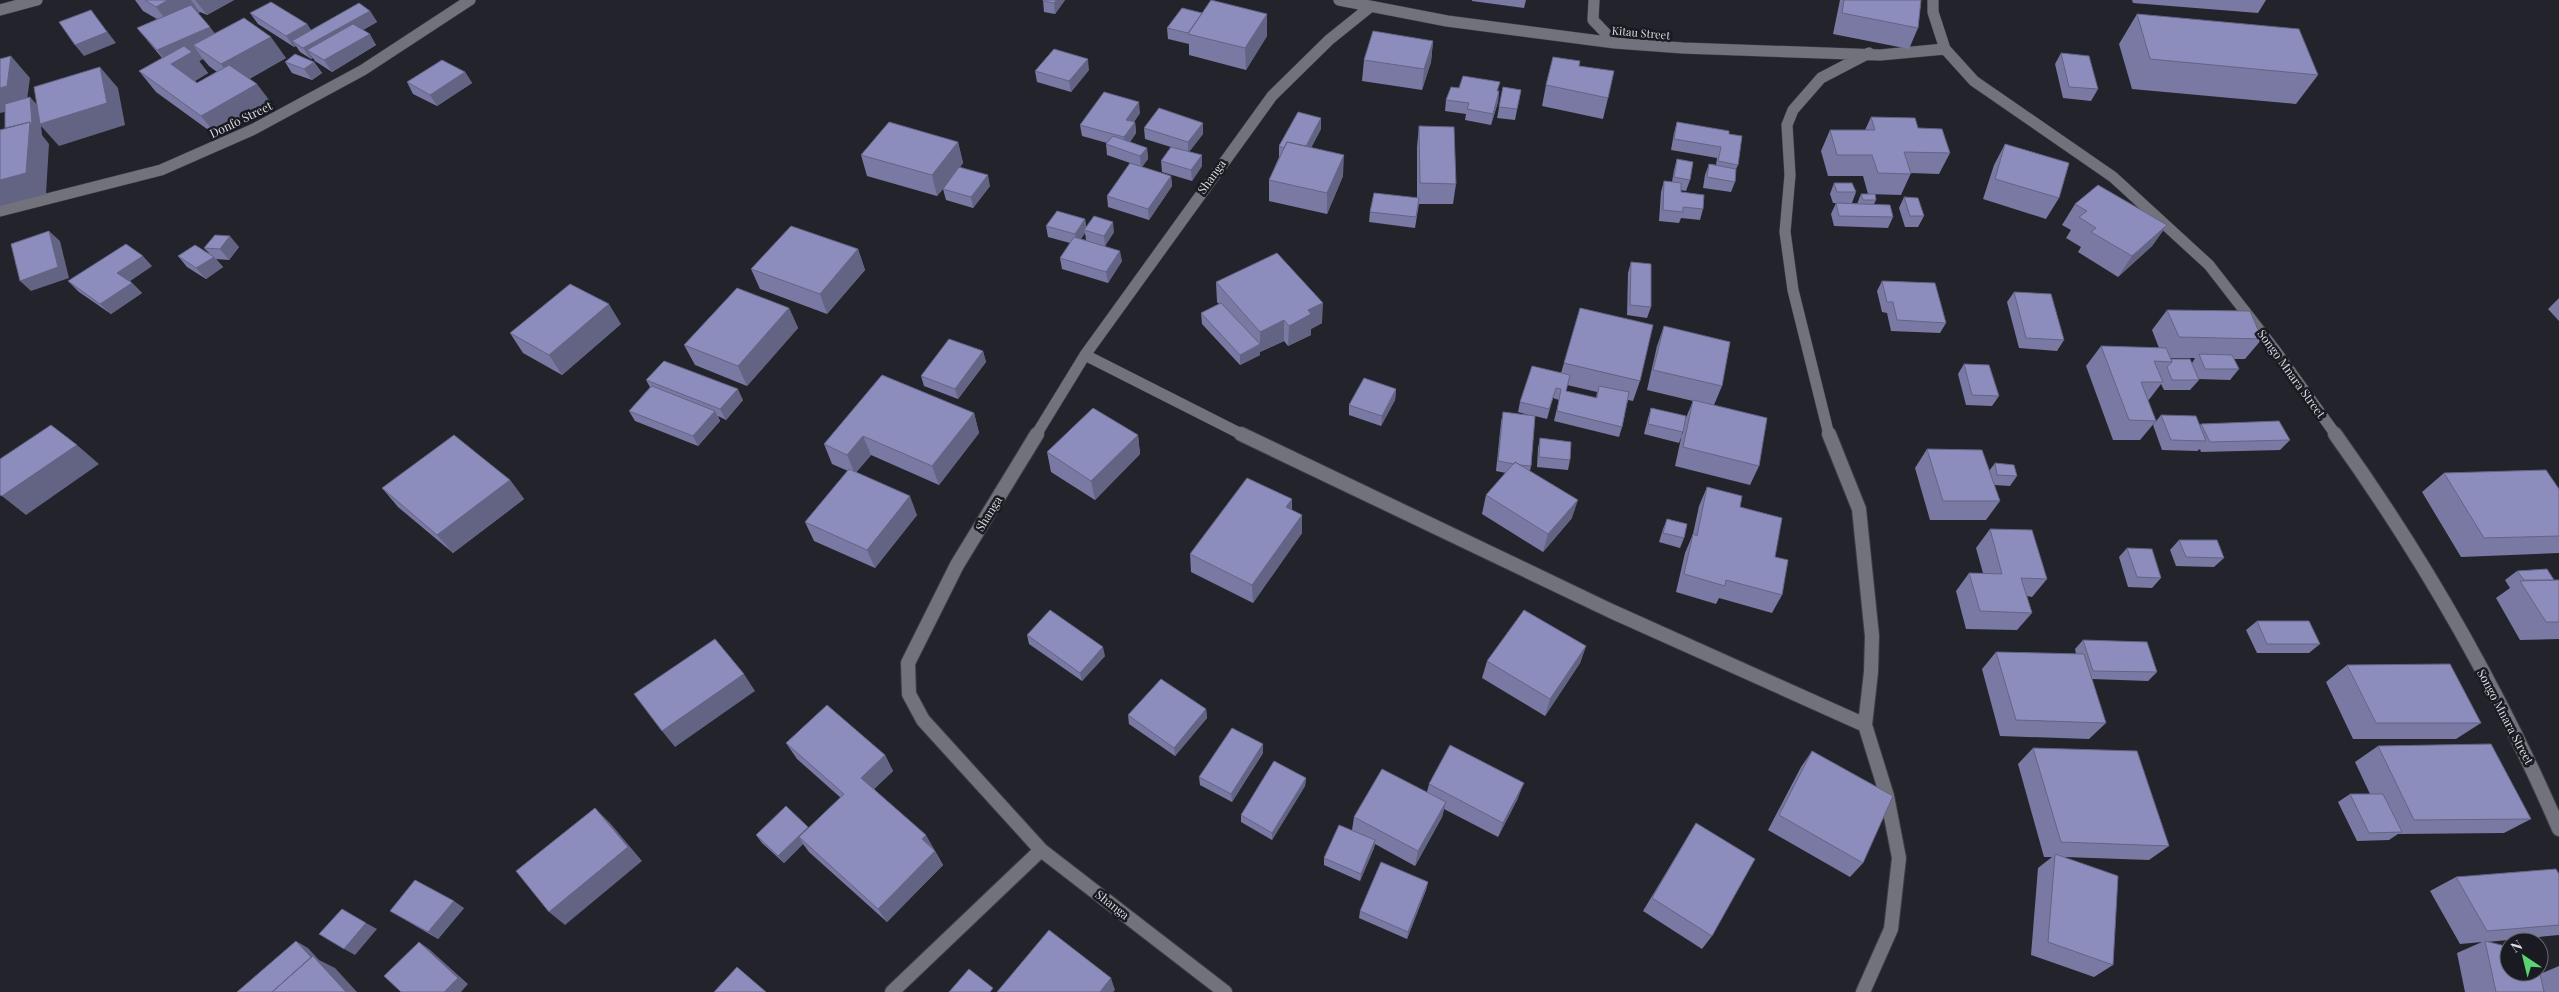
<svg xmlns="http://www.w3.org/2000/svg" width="2559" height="992" font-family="'Playfair Display',serif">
<rect width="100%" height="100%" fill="#23232c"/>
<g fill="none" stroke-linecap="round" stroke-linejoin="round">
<g stroke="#3d3e45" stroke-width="12">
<path id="minor-far1" d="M1339,0L1447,21L1615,43L1683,48L1880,55L1945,49
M1594,0L1593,20L1615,43
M1933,0V12L1945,49L1974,81L2113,177L2209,265L2275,350L2336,435
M0,10L37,0
M0,211L161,170L254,129L363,70L470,0
M1085,355L1243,435
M1036,435L1085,355L1272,96L1329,40L1370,7
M1829,435L1793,290L1785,232L1790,175L1787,125L1793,110L1821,78L1869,53"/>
</g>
<g stroke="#3d3e45" stroke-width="16">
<path id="minor" d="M1037,434L957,565L908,663L909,694L923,720L1041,850L1225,992
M1241,434L1611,611L1865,725
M1829,434L1859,509L1872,636L1871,672L1865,725L1887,796L1899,858L1891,929L1863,992
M2335,434C2423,557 2499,690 2559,829
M892,992L1041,850"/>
</g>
<use href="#minor-far1" stroke="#71727c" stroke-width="11"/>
<use href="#minor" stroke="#71727c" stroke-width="14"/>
</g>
<path fill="#7979a3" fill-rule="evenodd" d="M135,0H234L207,15L200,12L198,13L215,34L286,58L249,79L273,105L218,137L156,92L139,71L162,58L137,28L157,19L143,11ZM203,59L209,66L217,72L197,83L195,81L208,73L199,61Z
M1043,0H1065L1055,14L1044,12Z
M1472,0H1526L1524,8L1472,1Z
M1840,0H1921L1918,28L1909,49L1833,34Z
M2132,0H2266L2258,13L2133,3Z
M370,11L377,22L363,30L376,45L332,72L315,61L313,58L311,59L300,52L296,46L294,47L258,24L250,13L307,24L311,30Z
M1202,13L1267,14V36L1246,70L1189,55V44L1168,39L1167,28Z
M2137,14L2318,75L2296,104L2132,89L2119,44Z
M1433,41L1431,62L1422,90L1362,81L1364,60Z
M2061,53L2098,89L2091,101L2063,98L2055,64Z
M285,62H314L322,73L312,80L292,73Z
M1579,66L1608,98L1603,119L1542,106L1546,85Z
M1089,70L1071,92L1037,82L1035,71Z
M465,72L472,83L437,106L413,94L407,82Z
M1503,87L1521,90L1515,120L1497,118Z
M1459,88L1499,91L1498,102L1491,125L1465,120L1466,114L1445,111L1446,100Z
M1140,113L1134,122H1135L1136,133L1130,142L1147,148L1148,159L1142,167L1171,176L1172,186L1149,220L1108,207L1107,196L1133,164L1107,155L1106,144L1107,143L1082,136L1080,125Z
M1871,117L1918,128L1950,153L1939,174L1911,173L1901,195L1868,194L1863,176H1828L1821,151L1830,130H1865Z
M1677,122L1729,134L1738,165L1736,169L1735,182L1731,192L1703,188L1705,175L1709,164L1716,165L1717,158L1671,150L1674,133Z
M1419,126L1456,184L1453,204H1419L1415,228L1369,222L1370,212L1417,198V147Z
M1144,128L1203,134L1189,152L1202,166L1192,181L1162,172L1161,161L1171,147L1145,139Z
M1321,129L1311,147L1343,176L1327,214L1269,201V180L1279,157V146Z
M958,142L963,163L960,167L990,186L973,208L946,200L943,189L937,196L867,176L861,155Z
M2005,144L2059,198L2046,219L1983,199L1994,165Z
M1677,159L1690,180L1686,191L1681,190V192L1703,209L1700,220L1681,218L1679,223L1659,221L1661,192L1664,181L1672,182L1674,170Z
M1834,183L1856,192L1852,203H1833L1830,194Z
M1861,194L1876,200L1874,204L1893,217L1888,228L1834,226L1831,214L1836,203L1857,204Z
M1904,197L1924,216L1918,227H1905L1899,208Z
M2075,204L2167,225L2152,246L2118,277L2078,252L2081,247L2066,238L2071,230L2062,225Z
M1085,219L1086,227L1114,232L1105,246L1122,261L1108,283L1062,269L1060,258L1070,243L1048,237L1046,226ZM1085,233L1086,240L1081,239Z
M239,247L229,260L216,259L223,267L206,279L187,267L178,256L209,253L204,248Z
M858,249L865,270L827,314L760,289L751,269Z
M1631,262L1651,307L1647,318L1627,315L1628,273Z
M152,266L130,281L142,293L111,314L79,292L68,281Z
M1882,281L1946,323L1940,333L1891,331L1887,313L1882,312L1877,291Z
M1216,282L1322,323L1311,329V335L1288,346L1284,341L1260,352V355L1240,365L1202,324L1201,313L1219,304L1217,302Z
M2014,292L2064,340L2057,351L2019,348L2007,302Z
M2559,298V321L2548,309Z
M789,308L798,328L747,386L695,365L684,345Z
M2167,310L2262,339L2245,359H2234L2239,369L2230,380L2198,379L2199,380L2190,390H2164L2161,384L2148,401L2156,421L2140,440H2113L2086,366L2101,346L2159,348L2152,330ZM2170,358H2195L2192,363L2171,359Z
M621,324L562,375L523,353L510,333Z
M1664,326L1722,386L1714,405L1759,466L1750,485L1675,466L1685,420L1693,401L1647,390L1657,346Z
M983,351L986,362L958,399L924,386L921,376Z
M1564,363L1640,381L1633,401L1628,400L1622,427L1619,437L1554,421L1559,400L1553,398L1547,419L1535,416L1531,466L1530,471L1572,518L1543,552L1482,514L1486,495L1506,473L1496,471L1501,422L1503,412L1529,415L1518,412L1520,402L1561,373ZM1567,385L1597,392L1596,398L1566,391Z
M1964,364L1999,396L1992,406L1966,405L1958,374Z
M646,380L743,400L726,420L718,416L720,421L698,446L635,421L629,411L650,387Z
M1396,389L1395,400L1381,426L1349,415V405Z
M1651,408L1683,432L1679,443L1644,434L1648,418Z
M974,413L979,433L939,485L871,455L856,472L917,515L875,568L814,541L805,522L848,471L832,464L824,444Z
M2161,415L2200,425L2201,424L2290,440L2280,450L2201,452L2200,449L2197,451L2162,450L2153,425Z
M1138,435L1140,454L1095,500L1051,472L1047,452Z
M1540,438L1570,460L1568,470L1537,467L1538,448Z
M1927,449L1989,471L1995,463L2017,476L2010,486L1994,485L2000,501L1986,520H1930L1915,468Z
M2444,473L2559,489V553L2461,557L2422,492Z
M510,480L524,499L453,553L398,507L382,488Z
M1707,487L1740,507L1775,557L1782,595L1772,613L1719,598L1716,604L1676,592L1685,553L1693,534L1699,506Z
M1292,499V510L1302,515V533L1253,603L1191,572L1190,554Z
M1667,519L1684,538L1680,548L1659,542L1663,529Z
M1990,529L2047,579L2032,597L2027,596L2032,613L2017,630L1966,629L1956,591L1969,573H1983L1976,548Z
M2179,540L2224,558L2214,567L2176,566L2170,550Z
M2127,548L2161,578L2152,588L2128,587L2119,557Z
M2517,571L2554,580H2559V639L2520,640L2496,598L2510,588L2505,580Z
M2257,621L2320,644L2309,653H2257L2246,630Z
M1027,635L1105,656L1082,681L1029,644Z
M2083,640L2157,672L2148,681L2092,679L2106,723L2089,739L2000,736L1982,669L1996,652L2076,654L2075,649Z
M1586,646L1580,663L1545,716L1482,678L1487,661Z
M2347,665L2481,723L2456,739H2353L2326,682Z
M1206,709L1207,718L1175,756L1129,724L1128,715Z
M786,743L885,755L893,771L874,789L934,849L943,865L887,922L809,852L803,844L784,863L762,843L756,835L808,827L809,828L841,798L797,759Z
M2378,746L2531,819L2504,833L2398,834L2389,840L2357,841L2338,802L2350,794H2370L2355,762Z
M2033,748L2169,846L2149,860L2065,857L2113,965L2094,977L2031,955L2038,868L2052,857H2044L2018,764Z
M1812,751L1863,863L1850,877L1768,830L1801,767Z
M1263,753L1232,802L1200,785L1199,777Z
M1306,778L1305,786L1272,840L1241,822V815Z
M1429,784L1518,798L1498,837L1444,809L1442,817L1415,866L1375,844L1374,848L1360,881L1324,865V858L1352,830L1354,817L1427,792Z
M1696,823L1712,936L1702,949L1643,911Z
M2559,874V935L2487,942L2540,974L2559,966V992H2465L2457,953L2482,942L2460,944L2430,891L2456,877Z
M1428,882L1426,890L1407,939L1359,918L1360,911Z
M464,908L438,939L390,911Z"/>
<path fill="#636384" d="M168,0H191L200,12L172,28L156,7Z
M195,0H234L207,15Z
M1056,0H1065L1055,14L1054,3Z
M91,10L116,43L84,56L75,45Z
M370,11L377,22L317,56L307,50L313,58L311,59L303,48Z
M1267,14V36L1246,70L1245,48Z
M307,24L314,36L292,41L296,46L294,47L286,36Z
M210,27L226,49L193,45L203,59L199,61L208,73L187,85L174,72L157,50Z
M370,34L376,45L332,72L324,60Z
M271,37L286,58L237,86L221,64Z
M1433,41L1431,62L1422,90L1424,69Z
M11,56L30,78L26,107L0,113V88Z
M1088,59L1089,70L1071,92L1069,81Z
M314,62L322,73L312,80L304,69Z
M100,67L118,88L125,125L59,146L41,126L42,135L49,144L46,194L0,206V180L30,97L40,108Z
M465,72L472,83L437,106L430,95Z
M257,84L273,105L218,137L201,116Z
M1499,91L1498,102L1491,125L1493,114Z
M1139,102L1140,113L1128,130L1126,120Z
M1321,118V129L1303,164V153Z
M1135,122L1136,133L1126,148L1124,137Z
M1203,123V134L1188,153V142Z
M958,142L963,163L937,196L932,175Z
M1147,148L1148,159L1141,167L1140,156Z
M1202,155V166L1192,181L1191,170Z
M1344,155L1343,176L1327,214V193Z
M988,175L990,186L973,208L971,197Z
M1171,176L1172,186L1149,220L1148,209Z
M1085,219L1087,230H1084L1085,233L1076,245L1075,234Z
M1113,222L1114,232L1105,246L1104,236Z
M2167,225L2152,246L2118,277L2132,256Z
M49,231L60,241L69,278L31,291L20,281Z
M230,236L239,247L229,260L220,249Z
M858,249L865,270L827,314L820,294Z
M1120,251L1122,261L1108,283L1106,272Z
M143,256L152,266L127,283L117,273Z
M214,257L223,267L206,279L196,268Z
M132,283L142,293L111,314L100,304Z
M1323,303L1322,323L1311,329V335L1288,346L1289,326L1308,310Z
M609,304L621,324L562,375L549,355Z
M789,308L798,328L747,386L738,366Z
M1284,320V341L1260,352V355L1240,365V355L1260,345V332Z
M983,351L986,362L958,399L955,389Z
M738,389L743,400L726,420L720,409Z
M1396,389L1395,400L1381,426L1382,416Z
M715,411L720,421L698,446L693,436Z
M974,413L979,433L939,485L932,466Z
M1138,435L1140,454L1095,500L1091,481Z
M863,436L871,455L855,474L847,455Z
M77,445L99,464L26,515L2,496Z
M510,480L524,499L453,553L437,535Z
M910,496L917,515L875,568L867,550Z
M1292,499L1291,518L1286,507Z
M1578,500L1572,518L1543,552L1548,534Z
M1302,515V533L1253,603L1252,585Z
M1586,646L1580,663L1545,716L1550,699Z
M1103,647L1105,656L1082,681L1080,673Z
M744,674L755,691L675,747L662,731Z
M1206,709L1207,718L1175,756L1174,748Z
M1263,744V753L1232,802L1231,794Z
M885,755L893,771L870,793L861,778Z
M1306,778L1305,786L1272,840V833Z
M1524,783L1518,798L1498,837L1503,823Z
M1446,802L1442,817L1415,866L1418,851Z
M595,808L610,823L642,861L565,925L549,912Z
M808,827L813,834L799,837L803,844L784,863L778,856Z
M926,835L934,849L922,839Z
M1375,840L1374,848L1360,881L1361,874Z
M935,851L943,865L887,922L878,909Z
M1428,882L1426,890L1407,939L1408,932Z
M454,901L464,908L438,939L428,932Z
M366,923L377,929L355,955L344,949Z
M296,941L308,948L319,960L335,968L357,992H298Z
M419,942L429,949L468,984L461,992H444Z
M1111,978L1115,990L1113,992H1100Z"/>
<path fill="#8d8dbd" stroke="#636384" d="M145,0H168L156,7Z
M1043,0H1056L1054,3L1043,1Z
M1211,0L1267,14L1245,48L1188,34Z
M1844,0H1921L1918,28L1842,13Z
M271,2L307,24L286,36L250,13Z
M359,3L370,11L303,48L292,41Z
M191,5L210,27L157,50L137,28Z
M1182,8L1202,13L1188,33L1167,28Z
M91,10L107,32L75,45L59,22Z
M2137,14L2299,29L2318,75L2150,59Z
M244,18L271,37L221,64L193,45Z
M353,24L370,34L324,60L307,50Z
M1373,31L1433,41L1424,69L1364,60Z
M184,46L192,52L171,64L197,83L229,65L257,84L201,116L139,71Z
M1054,49L1088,59L1069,81L1035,71Z
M2061,53L2089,56L2098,89L2069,87Z
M295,54L314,62L304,69L285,62Z
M11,56L7,86L0,88V59Z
M1553,57L1580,61L1579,66L1614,71L1608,98L1546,85Z
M442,60L465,72L430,95L407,82Z
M100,67L107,103L40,124L34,87Z
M1463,76L1500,82L1497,91H1499L1493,114L1467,109L1469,103L1446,100L1451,87L1459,88Z
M1503,87L1521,90L1517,109L1499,107Z
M1104,92L1139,102L1126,120L1135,122L1124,137L1080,125Z
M30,97L32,124L30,122L5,128V104Z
M1159,108L1203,123L1188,142L1144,128Z
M1298,112L1321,118L1306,146L1287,142L1284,148L1279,146Z
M1871,117L1915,118L1918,128L1942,129L1950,153L1904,152L1911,174L1878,173L1872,155H1837L1830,130H1875Z
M30,122L26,173L0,180V130Z
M889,122L958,142L932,175L861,155Z
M1677,122L1729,131V134L1742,136L1738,165L1718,161L1721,147L1674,139Z
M1419,126L1454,127L1456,184L1420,183Z
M1113,136L1147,148L1140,156L1106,144Z
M1287,142L1344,155L1327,193L1269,180Z
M2005,144L2069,163L2059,198L1995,179Z
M1171,147L1202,155L1191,170L1161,161Z
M1677,159L1693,162L1690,180L1674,177Z
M1130,163L1171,176L1148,209L1107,196Z
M1709,164L1736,169L1735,182L1707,177Z
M959,167L988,175L971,197L943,189Z
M1664,181L1681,183V192L1704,195L1703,209L1683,207V212L1663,210Z
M1834,183H1852L1856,192H1837Z
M2098,185L2167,225L2132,256L2091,232L2096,228L2079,217L2087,211L2075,204Z
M1374,193L1419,198L1416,217L1370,212Z
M1861,194H1875L1876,200H1863Z
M1904,197L1918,198L1924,216H1910Z
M1836,203L1890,205L1893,217L1839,216Z
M1057,211L1085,219L1075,234L1046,226Z
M1094,216L1113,222L1104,236L1084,230Z
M791,226L858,249L820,294L751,269Z
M49,231L58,267L20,281L11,244Z
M215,235L230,236L220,249L204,248Z
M1074,237L1120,251L1106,272L1060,258Z
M126,244L143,256L117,273L132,283L100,304L68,281Z
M195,245L214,257L196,268L178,256Z
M1277,253L1323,303L1308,310L1311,314L1289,326L1284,320L1260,332L1216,282Z
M1631,262L1651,264V307L1630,305Z
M1882,281L1935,283L1946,323L1897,320L1893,302H1887Z
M570,284L609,304L549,355L510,333Z
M737,288L789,308L738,366L684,345Z
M2014,292L2051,294L2064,340L2026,338Z
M1221,303L1260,344L1240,355L1201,313Z
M1580,308L1653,325L1640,381L1564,363Z
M2167,310L2250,311L2262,339L2179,337Z
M1664,326L1730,342L1722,386L1653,370Z
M949,339L983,351L955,389L921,376Z
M2101,346L2166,348L2172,362L2154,361L2163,382H2141L2156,421L2129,420Z
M2199,354L2232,355L2239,369H2205Z
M2171,359H2190L2199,380H2172L2167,367L2172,362Z
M664,361L738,389L720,409L646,380Z
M1964,364L1989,365L1999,396L1972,395Z
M1532,366L1570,375L1566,391L1597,398L1599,386L1629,392L1622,427L1557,411L1561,389L1556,388L1549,409L1520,402Z
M882,375L974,413L932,466L863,436L847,455L824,444Z
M1364,378L1396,389L1382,416L1349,405Z
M652,386L715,411L693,436L629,411Z
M1693,400L1767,418L1759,466L1683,447Z
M1093,408L1138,435L1091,481L1047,452Z
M1651,408L1686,416L1683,432L1648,424Z
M1503,412L1535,416L1531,466L1520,465L1515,462L1514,464L1498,461Z
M2161,415L2196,416L2206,441L2171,440Z
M2279,421L2290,440L2210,442L2201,424Z
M51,425L77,445L2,496L0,495V459Z
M454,435L510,480L437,535L382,488Z
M1540,438L1571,442L1570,460L1539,457Z
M1927,449L1982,450L2000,501H1943Z
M1515,462L1578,500L1548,534L1486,495Z
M1995,463L2014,465L2017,476L1997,475Z
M849,469L910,496L867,550L805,522Z
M2546,470L2559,489V536L2484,538L2444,473Z
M1247,478L1292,499L1286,507L1302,515L1252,585L1190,554Z
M1707,487L1742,496L1740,507L1782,518L1775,557L1788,560L1782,595L1726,580L1725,586L1684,574L1693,534L1697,536Z
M1667,519L1687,524L1684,538L1663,533Z
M1990,529L2032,530L2047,579L2021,578L2032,613L1980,611L1969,573L2002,574Z
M2179,540H2217L2224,558L2186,557Z
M2127,548L2152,549L2161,578L2137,577Z
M2547,569L2554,580H2524L2517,571Z
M2559,580V622H2546L2520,581Z
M1050,610L1103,647L1080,673L1027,635Z
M1524,610L1586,646L1550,699L1487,661Z
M2257,621H2309L2320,644H2267Z
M715,639L744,674L662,731L634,694Z
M2083,640L2147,642L2157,672L2093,671Z
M1996,652L2084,654L2106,723L2016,720Z
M2450,664L2481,723H2376L2347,665Z
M1161,679L1206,709L1174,748L1128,715Z
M827,705L885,755L861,778L926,835L922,839L935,851L878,909L799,837L844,794L786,743Z
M1232,728L1263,744L1231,794L1199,777Z
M2491,744L2531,819L2414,820L2378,746Z
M1450,745L1524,783L1503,823L1429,784Z
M2033,748L2137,751L2169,846L2061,842Z
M1812,751L1893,796L1863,863L1779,815Z
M1274,761L1306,778L1272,833L1241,815Z
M1382,769L1446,802L1418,851L1354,817Z
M2350,794H2383L2402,832L2369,833Z
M786,806L808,827L778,856L756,835Z
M595,808L628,847L549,912L516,871Z
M1696,823L1755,859L1712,936L1652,898Z
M1339,825L1375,840L1361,874L1324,858Z
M2055,854L2118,876L2113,965L2048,942Z
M1381,862L1428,882L1408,932L1360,911Z
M2556,869L2559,874V925L2487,931L2456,877Z
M415,880L454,901L428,932L390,911Z
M342,909L366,923L344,949L319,934Z
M1049,930L1111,978L1100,992H997Z
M296,941L311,957L272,992H237Z
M2485,941L2509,947V972H2539V969L2544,992H2545H2496Z
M419,942L458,978L444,992H401L384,976Z
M313,956L346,992H272Z
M737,967L766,992H714Z
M969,969L993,988L990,992H949Z"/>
<g text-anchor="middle" stroke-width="5" stroke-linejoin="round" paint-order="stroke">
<g font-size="11" fill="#dadae0" stroke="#1a1a22">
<text transform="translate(1641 33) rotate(5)" y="4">Kitau Street</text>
</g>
<g font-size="12" fill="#dadae0" stroke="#1a1a22">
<text transform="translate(241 120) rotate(-26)" y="4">Donfo Street</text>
<text transform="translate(1212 177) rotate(-54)" y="4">Shanga</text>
<text transform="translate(2291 374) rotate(54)" y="4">Songo Mnara Street</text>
<text transform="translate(989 514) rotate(-58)" y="4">Shanga</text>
<text transform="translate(2505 717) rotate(62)" y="4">Songo Mnara Street</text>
<text transform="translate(1112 905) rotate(38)" y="4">Shanga</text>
</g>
</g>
<g transform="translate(2524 957) rotate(325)"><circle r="24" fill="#1a1a22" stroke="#67676e"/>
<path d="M0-4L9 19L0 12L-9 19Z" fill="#58d570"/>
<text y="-8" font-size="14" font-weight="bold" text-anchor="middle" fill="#dadae0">N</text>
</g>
</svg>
